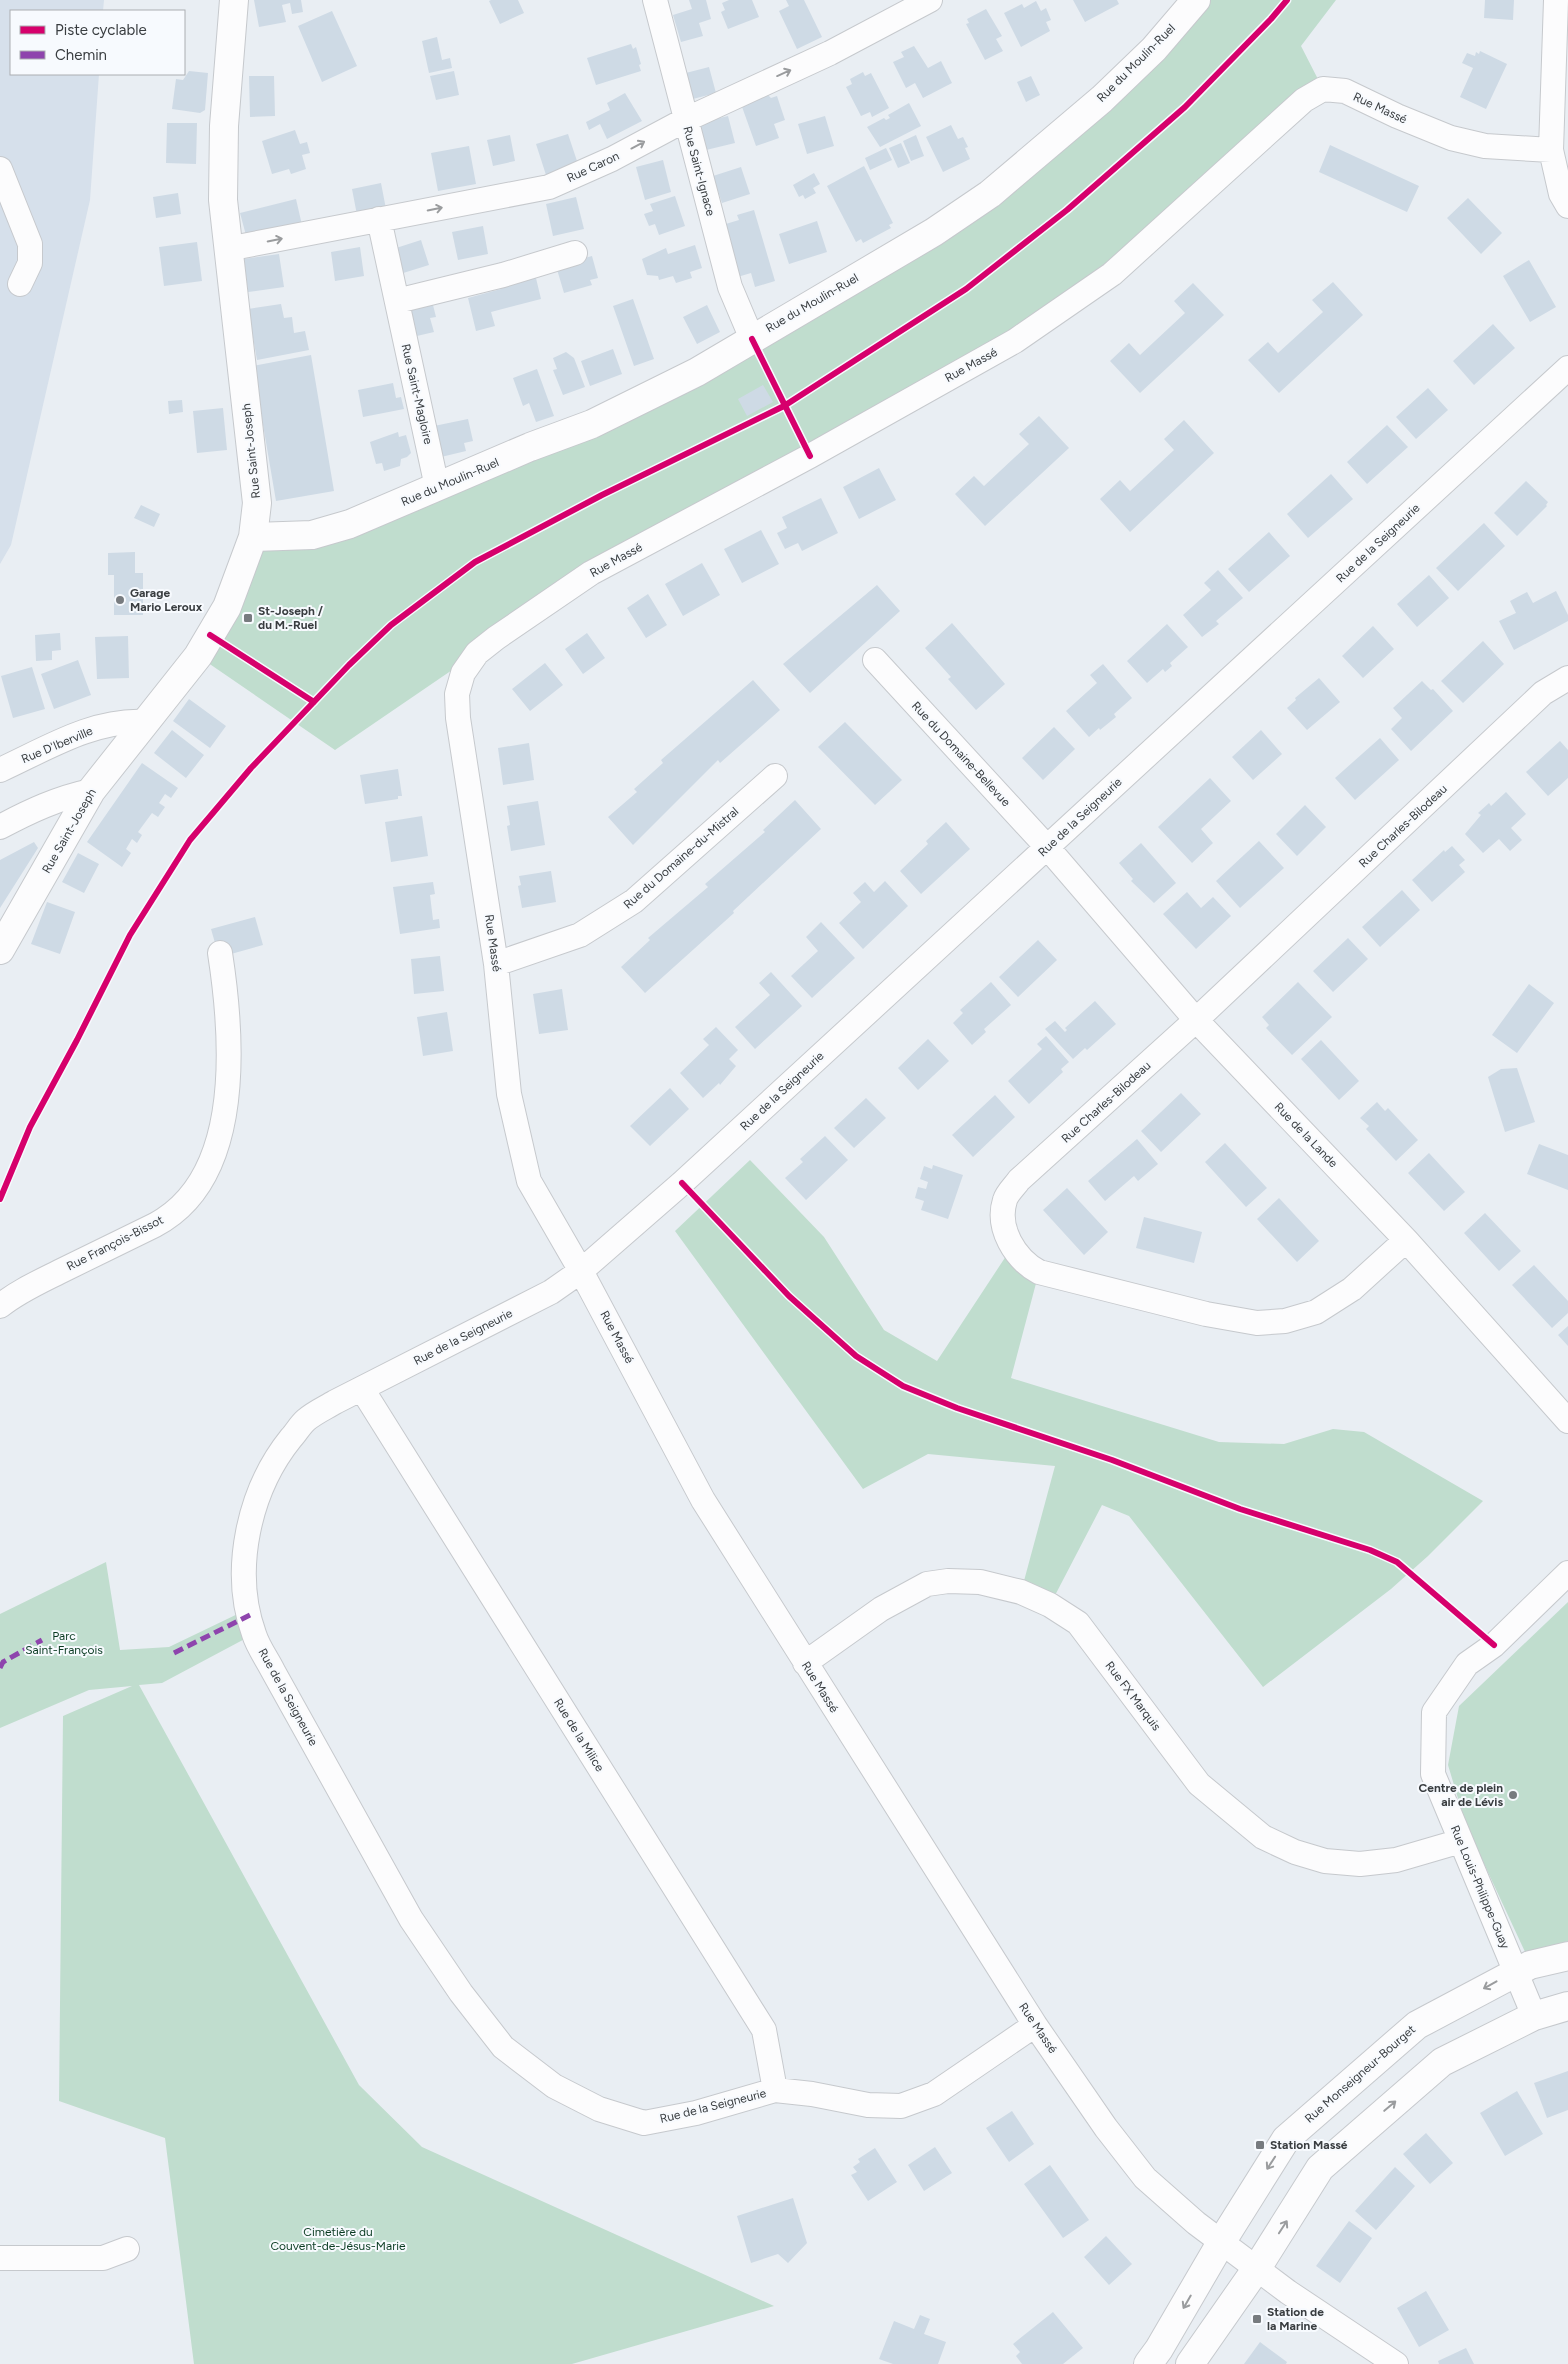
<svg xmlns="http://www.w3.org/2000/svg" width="1568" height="2364" font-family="Figtree,sans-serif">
<rect width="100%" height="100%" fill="#e9eef3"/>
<path fill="#d6e0eb" d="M0,0H104L103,11H11V74H99L90,200L11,545L0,564Z"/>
<path fill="#c0ddce" d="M1196,0H1336L1301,46L1323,89L1112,274L477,653L335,750L198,656L253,537H284L530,447L934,232Z
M750,1160L824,1237L884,1330L937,1361L1012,1247L1039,1272L1011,1378L1219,1442L1284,1444L1333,1429L1364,1432L1483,1501L1428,1556L1391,1589L1263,1687L1129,1516L1102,1505L1050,1605L1021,1592L1055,1466L928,1454L863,1489L675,1231Z
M106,1562L120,1650L169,1647L248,1609L254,1634L162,1683L139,1685L359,2085L422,2147L774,2306L572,2364H194L165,2138L59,2101L63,1716L132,1686L89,1690L0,1728V1614Z
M1568,1602V1941L1526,1954L1466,1825L1448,1765L1459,1706Z"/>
<path fill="#cedae5" d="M254,0H301L303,12L292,14L290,3L282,5L286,22L259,27Z
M491,0H518L524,13L500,24L489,1Z
M689,0H706L711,19L699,23L703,36L681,42L673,15L692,9Z
M729,0H752L759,17L728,29L721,12L725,10L722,3Z
M786,0H804L822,37L797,49L779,11L789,6Z
M1073,0H1117L1119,4L1085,22Z
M1485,0H1514L1513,20L1484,18Z
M1036,1L1041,11L1046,8L1051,20L1046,22L1050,31L1021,47L1004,13L1022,4L1024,8Z
M986,9L1002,36L996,39L1003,51L985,60L966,24L969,23L967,19Z
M332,11L357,66L322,82L298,26Z
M437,37L442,60L450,58L452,68L429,73L422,41Z
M631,44L633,49L636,47L641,64L639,65L641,71L596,85L587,58Z
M914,46L928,68L941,61L952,83L923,98L915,83L906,88L893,62L904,57L901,52Z
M1480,51L1507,64L1486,109L1460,97L1473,68L1462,63L1467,53L1475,56L1476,52L1479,54Z
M709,67L716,93L689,100L682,74Z
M189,71L208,73L205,110L200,113L172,109L176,79L183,80Z
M454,71L459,95L436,100L430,76Z
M863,72L865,76L871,73L889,108L872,117L870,112L861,116L846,87L852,84L850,79Z
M249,76H274L275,116L250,117Z
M1031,76L1040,95L1026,102L1017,82Z
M625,93L642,121L607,139L600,124L589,130L586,122L610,110L607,103Z
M768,95L771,98L777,96L785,120L774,124L779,138L756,146L741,104Z
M909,103L921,126L880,147L867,127L884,118L886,120L890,118L888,115Z
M728,116L735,143L702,151L695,124Z
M825,116L834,146L807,154L798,124Z
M167,123H197L196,164L166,163Z
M951,125L958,139L963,137L968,147L965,148L970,159L943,172L926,137Z
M295,130L300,144L307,142L310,153L302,155L306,169L291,174L289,169L272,174L262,141Z
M568,134L578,164L546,175L536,144Z
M510,135L515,161L493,166L487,140Z
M916,135L924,156L911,161L903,141Z
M901,143L910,163L898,168L889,148Z
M1330,145L1419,186L1407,212L1319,172Z
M469,146L476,184L438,191L431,153Z
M886,148L892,160L870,170L865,158Z
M663,160L671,192L645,200L636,167Z
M864,166L893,223L889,225L891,228L863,243L861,239L856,242L827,186Z
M741,167L750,194L722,203L713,176Z
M814,173L820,184L813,188L816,193L805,199L803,195L799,197L793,185Z
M381,183L386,209L357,215L352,189Z
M178,193L181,214L156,218L153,197Z
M675,196L685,226L659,235L655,224L649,226L644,214L653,211L650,204Z
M576,197L584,229L553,236L546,204Z
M1468,198L1502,233L1481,254L1447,218Z
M296,199L302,225L247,239L240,213Z
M754,210L775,281L755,287L751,273L734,278L719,226L739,220L737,215Z
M817,221L827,252L789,264L779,234Z
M483,226L488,254L458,260L452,232Z
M421,240L429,265L400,274L393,249Z
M197,242L202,281L164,286L159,247Z
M695,245L702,268L690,272L692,278L676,283L673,276L659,280L658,276L647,275L642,259L666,248L668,254Z
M360,247L364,276L335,281L331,252Z
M279,254L284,287L248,292L244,259Z
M592,256L598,278L590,280L592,285L564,293L556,266Z
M1529,260L1556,307L1530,322L1503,276Z
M535,274L541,299L491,312L495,326L476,331L468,298L501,289L502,282Z
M1333,282L1363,315L1279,393L1248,360L1268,342L1278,353L1323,312L1312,300Z
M1193,283L1224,315L1140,393L1110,361L1129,343L1140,355L1185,313L1174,301Z
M633,299L654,359L634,366L613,306Z
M432,301L436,317L430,318L434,332L404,339L397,309Z
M281,304L284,318L292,317L294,333L305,331L309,350L257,360L248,309Z
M707,305L720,332L697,344L683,317Z
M1493,324L1515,348L1474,385L1453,361Z
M613,349L622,374L590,386L581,361Z
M566,352L574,358L585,387L563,395L553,370L557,369L553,358Z
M311,355L334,491L276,501L253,366Z
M537,369L554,416L536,422L529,403L523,406L513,378Z
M393,383L396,398L401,397L404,409L363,417L358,390Z
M763,385L773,402L747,416L738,399Z
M1428,388L1448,410L1416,439L1396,417Z
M182,400L183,412L169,414L168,401Z
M223,408L227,450L197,453L193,411Z
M1039,416L1069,448L985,526L955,494L974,476L984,486L1029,444L1019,434Z
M468,419L473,441L464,443L466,451L441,457L434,426Z
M1184,420L1214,453L1130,532L1100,499L1120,480L1130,491L1174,450L1164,439Z
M1387,425L1408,447L1367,484L1347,462Z
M398,432L399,437L406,435L411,453L407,457L401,459L400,466L384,471L382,463L376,464L370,442Z
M879,468L896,500L859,519L843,487Z
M1331,474L1353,499L1308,538L1287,514Z
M1526,481L1548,502L1546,505L1547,506L1517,536L1494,513Z
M821,498L838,533L802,551L798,543L785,549L777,533L787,528L782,517Z
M141,505L160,514L154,527L134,518Z
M1484,523L1505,546L1458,591L1436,568Z
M761,530L779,564L742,583L724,549Z
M1269,532L1290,556L1249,592L1228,569Z
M135,552V573H143V615H114V575H108V553Z
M702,563L720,595L683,616L665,584Z
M1218,570L1243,598L1216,621L1219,624L1202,637L1183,615L1211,590L1204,583Z
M1429,575L1449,598L1417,627L1397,604Z
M877,585L900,611L810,693L783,664Z
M1556,591L1568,615V621L1514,650L1499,621L1516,613L1510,601L1527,592L1533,603Z
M648,594L667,625L646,638L627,608Z
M952,623L1005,684L976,710L948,679L951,677L925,648Z
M1167,624L1188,647L1170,663L1172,666L1165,672L1163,669L1147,683L1127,661Z
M1373,626L1394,649L1363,678L1342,656Z
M60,633L61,650L52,651V660L36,661L35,635Z
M587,633L605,658L583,674L565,649Z
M128,636L129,678L97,679L95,637Z
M1483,641L1504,664L1463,703L1441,681Z
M78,660L91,695L54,709L41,674Z
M545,663L563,685L530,711L512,689Z
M1103,664L1132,698L1114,714L1116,717L1100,730L1099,728L1089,737L1066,711L1097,683L1090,675Z
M32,667L45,709L13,718L1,676Z
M1319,678L1340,702L1307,730L1287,708L1296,700L1295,698Z
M753,680L780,710L720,763L718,760L633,845L608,817L637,792L634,789L663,763L661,760Z
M1422,681L1431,690L1433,689L1453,711L1411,751L1391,729L1402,718L1393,708Z
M189,699L226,726L210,748L173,721Z
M845,722L902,780L875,805L818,747Z
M1054,727L1075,749L1043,780L1022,758Z
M172,730L204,755L186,778L154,753Z
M1261,730L1282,754L1253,780L1232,757Z
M1380,738L1399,760L1355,800L1335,778Z
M1560,741L1568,750V778L1548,796L1526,772Z
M529,743L534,780L503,785L498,748Z
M142,763L178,788L171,798L165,794L159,803L165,807L158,817L152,813L138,832L142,835L137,843L132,839L126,849L131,853L122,867L87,842Z
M398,769L402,796H398V799L365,804L360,775Z
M1210,778L1231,801L1201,829L1213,843L1192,863L1158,827Z
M1506,792L1526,814L1511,828L1522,840L1510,851L1499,839L1483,853L1465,834L1481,815L1478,813L1489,803L1491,806Z
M795,800L821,829L733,911L734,913L645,993L621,967L650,940L648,938L708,887L705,884L765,832L763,830Z
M538,801L545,845L511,851L507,826L510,825L507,806Z
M1305,805L1326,827L1297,856L1276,834Z
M422,816L428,856L391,862L385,822Z
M946,822L970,849L921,894L900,871L928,844L926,841Z
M1259,841L1284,868L1240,908L1216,881Z
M34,842L38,848L0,908V860Z
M1141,843L1176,883L1154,903L1131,881L1133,879L1119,863Z
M1452,846L1465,860L1459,865L1465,872L1432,902L1412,880L1444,850L1445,852Z
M78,853L99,864L84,893L62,882Z
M551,871L556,902L522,908L518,886L521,885L519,876Z
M885,881L908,906L863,949L839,923L861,902L853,893L865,882L874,892Z
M433,882L435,894L430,895L433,920L439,919L440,928L400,934L393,887Z
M1402,890L1420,910L1380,947L1362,927Z
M1187,892L1201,908L1213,897L1231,916L1196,949L1163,914Z
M47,902L75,912L60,954L31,944Z
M255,917L263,945L231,954L217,950L211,929Z
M821,922L855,958L812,998L791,976L818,951L806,937Z
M1348,938L1368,959L1333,992L1313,971Z
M1038,940L1057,960L1018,997L999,977Z
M440,956L444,991L414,994L411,959Z
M771,972L802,1006L755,1049L735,1027L770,995L759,983Z
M991,982L1011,1005L984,1029L986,1032L972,1045L953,1023L963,1013L960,1010Z
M1298,982L1332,1017L1292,1055L1266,1028L1269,1025L1262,1017Z
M1529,984L1554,1003L1517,1053L1492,1035Z
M562,989L568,1030L539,1034L533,994Z
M1095,1001L1116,1024L1087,1050L1085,1048L1073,1059L1045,1029L1055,1021L1065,1032L1067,1030L1065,1028Z
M447,1012L453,1051L423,1056L417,1017Z
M716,1027L738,1050L729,1059L736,1066L720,1085L719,1083L703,1098L680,1073L709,1045L703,1039Z
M1046,1036L1069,1062L1061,1069L1063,1072L1029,1104L1008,1081L1042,1049L1037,1044Z
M928,1039L949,1061L918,1090L898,1068Z
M1321,1040L1359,1081L1339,1100L1301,1059Z
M1517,1068L1535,1122L1505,1132L1488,1077L1501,1069Z
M670,1088L689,1109L650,1146L630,1126Z
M1181,1093L1201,1114L1161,1152L1141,1131Z
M995,1095L1015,1117L973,1157L952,1135Z
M866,1098L886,1118L854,1148L834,1128Z
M1377,1102L1385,1111L1388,1108L1418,1140L1396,1161L1366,1129L1369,1126L1360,1118Z
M825,1136L848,1160L806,1200L785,1178L803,1162L800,1159Z
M1137,1139L1158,1164L1138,1181L1134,1176L1105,1201L1088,1181Z
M1225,1143L1267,1188L1246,1207L1205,1162Z
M1539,1144L1568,1155V1190L1527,1174Z
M1429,1153L1465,1192L1444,1211L1408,1173Z
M933,1165L963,1175L948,1219L921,1210L924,1201L915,1198L918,1187L926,1189L928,1182L920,1179L924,1166L932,1169Z
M1067,1188L1108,1232L1084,1255L1043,1210Z
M1279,1198L1319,1241L1297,1262L1257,1219Z
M1485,1213L1521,1251L1499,1271L1464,1233Z
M1144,1217L1202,1232L1194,1263L1136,1248Z
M1534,1265L1568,1301V1313L1552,1328L1512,1285Z
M1568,1326V1346L1558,1335Z
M1568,2071V2110L1547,2118L1534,2083Z
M1517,2091L1543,2134L1505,2156L1480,2113Z
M1012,2111L1034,2144L1009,2162L986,2128Z
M1426,2133L1453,2163L1430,2184L1403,2154Z
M935,2147L952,2173L924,2191L908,2165Z
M875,2148L897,2182L868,2201L851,2175L857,2172L853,2167L860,2162L858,2159Z
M1050,2165L1089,2220L1063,2238L1024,2184Z
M1395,2167L1415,2186L1376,2230L1355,2211Z
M793,2198L807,2243L788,2263L778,2254L751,2263L737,2216Z
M1349,2221L1372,2238L1340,2283L1316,2266Z
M1106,2236L1132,2264L1109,2285L1084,2257Z
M1426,2291L1449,2330L1419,2347L1397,2308Z
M1053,2312L1083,2348L1063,2364H1022L1016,2356L1020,2352L1013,2344Z
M920,2315L930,2319L924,2334L946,2342L938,2364H893L879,2359L894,2321L914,2329Z
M1260,2342L1287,2362L1286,2364H1244Z
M1466,2348L1474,2364H1439L1438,2361Z"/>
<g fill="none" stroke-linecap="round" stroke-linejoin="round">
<g stroke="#c6c9cd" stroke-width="26">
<path id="street" d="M655,0L730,287L752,339
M1556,0L1551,150L1561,194L1568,206
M0,169L30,244V263L20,284
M379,219L437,487
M227,249L549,187L612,159L685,120L830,53L930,0
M397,301L503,275L575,253
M875,660L1047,847L1196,1020L1406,1240L1568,1421
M0,770C46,749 93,719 145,722
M0,827C30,811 58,798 91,791
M496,964L580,935L634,901L775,776
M1406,1240L1352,1289L1316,1312L1285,1321L1257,1323L1206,1314L1039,1272C1015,1259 996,1228 1005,1200C1007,1193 1015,1186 1019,1180L1196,1020L1543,693L1568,678
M0,1306C17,1292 39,1282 59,1272C91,1256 123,1241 155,1225C244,1178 233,1037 220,953
M362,1389L764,2030L775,2090
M805,1663L881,1609L927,1584L948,1581L980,1582L1021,1592L1050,1605L1078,1623L1199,1784L1263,1837L1295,1852L1325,1861L1360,1864L1396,1860L1461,1841
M1534,2016L1433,1774L1434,1712L1467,1664L1494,1645L1568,1573
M1035,2025L934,2094L901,2106L868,2105L812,2094L775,2090L696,2113L644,2123L599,2109L554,2086L503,2047L461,1993L411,1919L273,1671C267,1659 258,1647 254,1634C231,1570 249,1490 291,1438C296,1433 300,1425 306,1420C314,1413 325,1408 335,1402L551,1292L581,1271L682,1183L1568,368
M0,2258H103L127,2249
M1396,2364L1288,2292L1196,2223L1145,2178L1106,2128L1035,2025L703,1500L581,1271L529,1181L509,1094L496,964L458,718L457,694L463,673L477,653L496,638L591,573L810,456L1015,341L1112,274L1304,100L1323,89L1345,91L1397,116L1451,138L1485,146L1551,150"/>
</g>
<g stroke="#c6c9cd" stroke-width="30">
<path id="secondary" d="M253,537L312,535L350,524L530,447L592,424L697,372L934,232L990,194L1102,99L1154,49L1196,0
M0,950L91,791L198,656L227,607L253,537L257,503L223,200L224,126L234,0
M1148,2364L1159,2349L1222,2241L1286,2139L1417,2025L1530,1965L1568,1956
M1190,2364L1257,2268L1320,2168L1442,2062L1534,2016L1568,2006"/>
</g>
<use href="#street" stroke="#fcfcfd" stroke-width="24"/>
<use href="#secondary" stroke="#fcfcfd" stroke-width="28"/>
<path stroke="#8e44ad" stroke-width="5" stroke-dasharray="10 5" stroke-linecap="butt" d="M174,1653L250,1615
M0,1668L3,1662L42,1640"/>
<g stroke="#f7fafe" stroke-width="9">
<path id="cycleway" d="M752,339L810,456
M210,635L314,702
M682,1183L789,1296L856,1356L903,1386L957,1408L1112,1460L1240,1509L1370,1550L1397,1562L1494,1645
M0,1199L30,1127L77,1040L130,935L190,840L251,768L349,665L391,625L475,562L602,495L784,406L966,289L1067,210L1185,107L1271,19L1287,0"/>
</g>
<use href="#cycleway" stroke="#d6006c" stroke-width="6"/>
</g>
<defs><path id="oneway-shaft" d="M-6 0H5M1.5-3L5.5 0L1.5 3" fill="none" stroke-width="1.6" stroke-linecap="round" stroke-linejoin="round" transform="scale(1.25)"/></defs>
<g stroke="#9a9c9e">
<use href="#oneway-shaft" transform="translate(784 73) rotate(-24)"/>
<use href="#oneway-shaft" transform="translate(638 145) rotate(-28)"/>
<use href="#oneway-shaft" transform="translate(435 209) rotate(-11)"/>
<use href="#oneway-shaft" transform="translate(275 240) rotate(-11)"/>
<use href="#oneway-shaft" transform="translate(1490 1985) rotate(151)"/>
<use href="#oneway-shaft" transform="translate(1390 2106) rotate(-40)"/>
<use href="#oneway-shaft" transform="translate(1271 2163) rotate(123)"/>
<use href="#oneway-shaft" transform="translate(1283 2227) rotate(-57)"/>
<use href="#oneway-shaft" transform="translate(1187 2302) rotate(120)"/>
</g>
<g fill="#777b7f" stroke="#f7fafe" stroke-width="2">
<circle cx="120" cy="600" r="5"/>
<rect x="243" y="613" width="10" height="10" rx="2.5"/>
<circle cx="1513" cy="1795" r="5"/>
<rect x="1255" y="2140" width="10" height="10" rx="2.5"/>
<rect x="1252" y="2314" width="10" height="10" rx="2.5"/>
</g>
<g text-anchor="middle" stroke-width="4" stroke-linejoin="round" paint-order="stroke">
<g font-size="12" fill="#393d40" stroke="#f7fafe">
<text transform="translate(1136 63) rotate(-45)" y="4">Rue du Moulin-Ruel</text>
<text transform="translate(1380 108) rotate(25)" y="4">Rue Massé</text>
<text transform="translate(593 167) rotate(-25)" y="4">Rue Caron</text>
<text transform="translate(699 171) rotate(75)" y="4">Rue Saint-Ignace</text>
<text transform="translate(812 303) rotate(-30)" y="4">Rue du Moulin-Ruel</text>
<text transform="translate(971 365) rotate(-29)" y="4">Rue Massé</text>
<text transform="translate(417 394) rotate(77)" y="4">Rue Saint-Magloire</text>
<text transform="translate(251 451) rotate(-96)" y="4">Rue Saint-Joseph</text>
<text transform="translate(450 482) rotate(-23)" y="4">Rue du Moulin-Ruel</text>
<text transform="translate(1378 543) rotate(-43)" y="4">Rue de la Seigneurie</text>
<text transform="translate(616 560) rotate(-29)" y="4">Rue Massé</text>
<text transform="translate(57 745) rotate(-23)" y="4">Rue D'Iberville</text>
<text transform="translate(961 754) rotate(47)" y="4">Rue du Domaine-Bellevue</text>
<text transform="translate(1080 817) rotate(-43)" y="4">Rue de la Seigneurie</text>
<text transform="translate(1403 826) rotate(-43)" y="4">Rue Charles-Bilodeau</text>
<text transform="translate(69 831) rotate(-60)" y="4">Rue Saint-Joseph</text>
<text transform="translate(681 858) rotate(-41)" y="4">Rue du Domaine-du-Mistral</text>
<text transform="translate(493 943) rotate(82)" y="4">Rue Massé</text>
<text transform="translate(782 1091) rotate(-43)" y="4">Rue de la Seigneurie</text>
<text transform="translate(1106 1102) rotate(-42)" y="4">Rue Charles-Bilodeau</text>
<text transform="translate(1306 1135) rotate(46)" y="4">Rue de la Lande</text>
<text transform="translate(115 1243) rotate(-27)" y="4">Rue François-Bissot</text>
<text transform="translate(463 1337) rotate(-27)" y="4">Rue de la Seigneurie</text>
<text transform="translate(617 1337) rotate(62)" y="4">Rue Massé</text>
<text transform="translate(820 1687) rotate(58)" y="4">Rue Massé</text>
<text transform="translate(1133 1696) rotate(53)" y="4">Rue FX Marquis</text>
<text transform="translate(288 1697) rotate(61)" y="4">Rue de la Seigneurie</text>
<text transform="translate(579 1735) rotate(58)" y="4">Rue de la Milice</text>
<text transform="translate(1480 1887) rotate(67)" y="4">Rue Louis-Philippe-Guay</text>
<text transform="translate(1038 2028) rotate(56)" y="4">Rue Massé</text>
<text transform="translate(1360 2074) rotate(-41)" y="4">Rue Monseigneur-Bourget</text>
<text transform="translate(713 2106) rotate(-14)" y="4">Rue de la Seigneurie</text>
</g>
<g font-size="12" font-weight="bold" fill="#393d40" stroke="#f7fafe" text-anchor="start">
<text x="130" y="597">Garage<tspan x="130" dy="14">Mario Leroux</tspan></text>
<text x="258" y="615">St-Joseph /<tspan x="258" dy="14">du M.-Ruel</tspan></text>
<text x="1503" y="1792" text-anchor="end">Centre de plein<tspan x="1503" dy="14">air de Lévis</tspan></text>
<text x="1270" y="2149">Station Massé</text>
<text x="1267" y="2316">Station de<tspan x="1267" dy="14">la Marine</tspan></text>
</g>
<g font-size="12" fill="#0a3b22" stroke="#f7fafe">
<text x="64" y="1640">Parc<tspan x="64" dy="14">Saint-François</tspan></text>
<text x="338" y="2236">Cimetière du<tspan x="338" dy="14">Couvent-de-Jésus-Marie</tspan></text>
</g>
</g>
<rect x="10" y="10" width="175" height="65" fill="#f7fafe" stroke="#abaeb2"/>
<rect x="20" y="26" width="25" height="8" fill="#d6006c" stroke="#abaeb2"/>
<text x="55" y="35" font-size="15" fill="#393d40">Piste cyclable</text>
<rect x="20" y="51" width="25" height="8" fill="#8e44ad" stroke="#abaeb2"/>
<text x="55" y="60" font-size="15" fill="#393d40">Chemin</text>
</svg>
